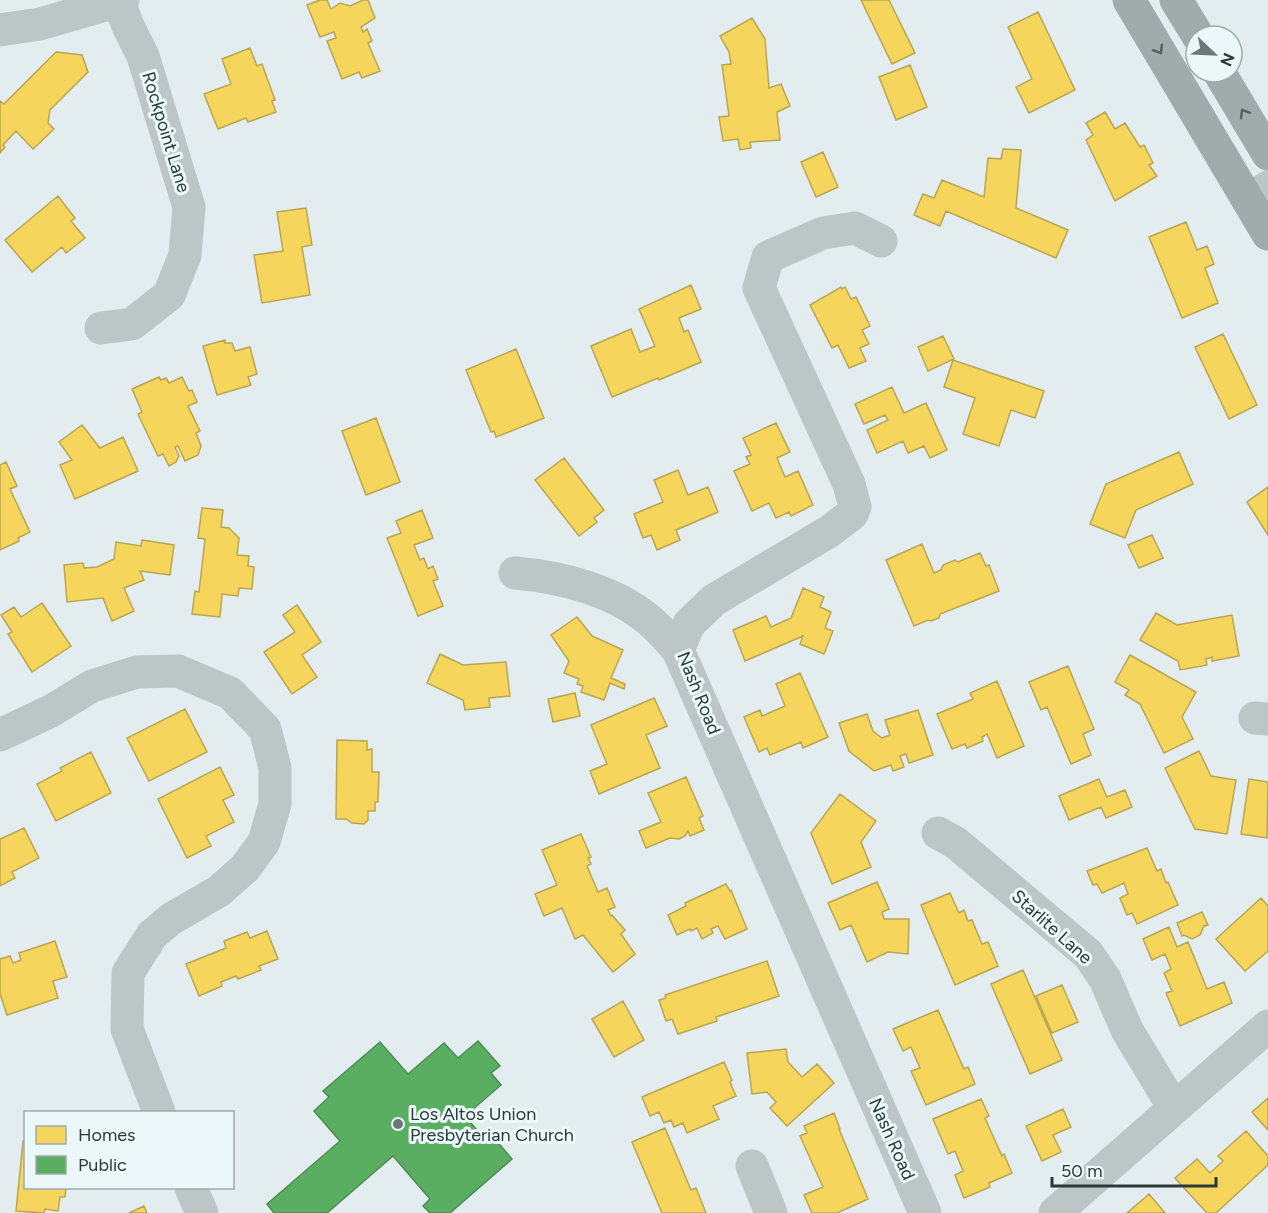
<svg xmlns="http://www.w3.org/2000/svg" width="1268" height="1213" font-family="Figtree,sans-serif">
<rect width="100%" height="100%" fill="#e3ecee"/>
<path fill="#f6d55c" stroke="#b9a651" stroke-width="1.5" d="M320,0H327L331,9L340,3L350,6L363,0H368L375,18L361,27L363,32L367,29L372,41L368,43L380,71L362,78L359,72L342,79L327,41L336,38L334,32L320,37L307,5Z
M861,0H889L915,53L892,64Z
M1038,12L1075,90L1029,113L1016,87L1032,79L1008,27Z
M752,18L765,39L769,88L781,84L790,106L777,112L780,140L750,142L751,148L740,150L738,139L723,141L719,117L729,116L722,65L731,64L729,52L720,36Z
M250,48L257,66L262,64L275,100L272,101L276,112L248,122L246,118L218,129L204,94L231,84L222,59Z
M56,52L82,55L88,72L50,110L48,123L54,129L33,149L16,131L3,145L5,147L0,153V101L4,104Z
M910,65L927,107L896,120L879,77Z
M1105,112L1115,129L1125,123L1140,147L1144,145L1153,163L1149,165L1157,176L1115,201L1086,140L1093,135L1086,123Z
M1003,149L1021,150L1016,208L1068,230L1056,258L946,211L940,226L914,215L923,194L934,198L942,180L984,197L988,158L1001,159Z
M823,152L838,187L816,197L801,162Z
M58,196L75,218L71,221L85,238L66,253L62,247L32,272L5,240Z
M306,208L312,245L302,247L310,295L262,303L254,255L283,251L277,212Z
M1186,222L1197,250L1207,246L1214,264L1205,268L1218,303L1182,318L1149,237Z
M691,285L701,309L679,318L684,332L688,330L701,362L659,380L658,378L612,397L591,346L631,329L640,352L655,346L639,309Z
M841,287L842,289L845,287L851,299L856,297L870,326L862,330L869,344L860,348L866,361L849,368L838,345L832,348L810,305Z
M1223,334L1257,405L1229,419L1195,347Z
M943,336L954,359L928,371L918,347Z
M225,340V343H232L235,351L250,347L257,374L248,377L251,385L217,395L203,346Z
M516,349L544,418L496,437L494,431L491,432L466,370Z
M953,360L1044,391L1035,418L1011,410L999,446L963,434L975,398L944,387Z
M159,377L161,380L166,378L169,383L182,377L189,391L192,390L197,402L188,406L200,431L196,433L201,446L198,455L185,461L178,446L175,447L179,456L176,462L169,466L163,454L158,456L138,414L142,412L132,389Z
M892,387L904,413L926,403L947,450L930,458L924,446L908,453L903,441L877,453L867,430L888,420L885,415L864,424L855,404Z
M376,418L400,482L366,495L342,431Z
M776,423L790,452L777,458L785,477L798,471L813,505L791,516L789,512L776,518L769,503L752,511L734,471L750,464L746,457L751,455L743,438Z
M82,425L100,448L123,437L138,471L75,499L60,465L72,460L59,442Z
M1179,452L1193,484L1136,510L1125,538L1090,524L1106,484Z
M564,458L604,510L594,518L597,522L579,536L535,480Z
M6,462L17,486L10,489L30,532L18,538L19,541L0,550V465Z
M678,470L688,495L708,487L718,512L676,530L680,540L657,550L651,535L643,538L634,514L663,502L654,480Z
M1268,487V535L1247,502Z
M202,508L223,510L221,527L229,528L239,538L237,555L249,556L248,566L254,567L252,589L239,588L238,596L222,594L220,617L192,614L195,591L199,592L205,539L198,538Z
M422,510L433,538L414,545L420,560L424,558L428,569L433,566L438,579L433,581L443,606L418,616L387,538L401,533L396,521Z
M1152,535L1163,558L1139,568L1128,545Z
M142,540L174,545L170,575L140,571L144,580L124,588L134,611L112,621L103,598L67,602L64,565L83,563L84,568L97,567L114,559L116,542L141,546Z
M922,544L934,573L941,570L943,565L955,560L958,562L980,553L986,566L989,565L999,591L940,614L939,618L931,621L928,620L914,626L886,560Z
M803,588L824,597L820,607L831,612L825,628L833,631L824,654L800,644L803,636L745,661L733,630L766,616L771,627L791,618Z
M42,603L71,646L32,672L8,634L12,632L1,615L14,607L21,617Z
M297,605L321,642L302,655L317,677L292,694L264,652L295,632L283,615Z
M1156,613L1177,625L1232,615L1239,656L1212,661V657L1206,659L1207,665L1180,670L1178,661L1140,640Z
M577,617L592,636L623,650L611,678L625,684L624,689L610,683L604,700L581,692L583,686L577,684L579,679L564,673L569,661L551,635Z
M440,654L463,665L506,662L510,696L489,698L490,707L465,710L463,700L427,683Z
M1130,655L1196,692L1182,717L1193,739L1164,753L1140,704L1125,695L1129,690L1115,682Z
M1068,666L1094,729L1083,734L1091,755L1071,764L1047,707L1041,710L1029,682Z
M800,673L828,737L803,748L801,742L770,755L767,748L759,752L744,717L760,710L762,716L785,706L776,684Z
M997,681L1024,746L997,758L987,734L982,737L983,741L967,748L965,744L952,749L937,714L973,699L970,693Z
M575,693L580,716L553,722L548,699Z
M654,698L667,726L646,735L660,768L599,794L590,771L607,764L591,725Z
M185,709L207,752L149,781L127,738Z
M918,710L933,755L909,763L906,754L900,756L904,767L893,771L891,765L874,771L849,751L839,723L867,714L873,731L882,738L890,735L885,720Z
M337,740L367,741V750L372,749V772H379L378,802H375V811H368V820L364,824L352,823L346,819H336Z
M1199,751L1211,776L1236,780L1227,834L1195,829L1165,768Z
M91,752L111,793L56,821L37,784L62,771L60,768Z
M220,767L234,795L223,800L234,822L206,836L211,846L187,858L158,799Z
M686,777L703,816L699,818L704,830L690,836L688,831L685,836L679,839L670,838L646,848L639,831L661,822L648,793Z
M1099,779L1107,797L1125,790L1132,807L1106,818L1101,807L1069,820L1059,796Z
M1249,779L1268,782L1267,838L1241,834Z
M840,794L876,821L861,842L871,867L832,884L811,833Z
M24,828L39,858L12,872L15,878L0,886V839Z
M581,834L591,857L588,858L591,864L587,866L598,892L607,888L615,907L608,910L611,916L612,915L625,930L621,934L635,954L613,972L583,935L575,939L562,908L544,916L535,894L557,885L542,850Z
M1147,848L1157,871L1161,869L1166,883L1168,882L1178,905L1137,924L1132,913L1127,915L1120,898L1128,894L1124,883L1102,893L1097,884L1093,885L1087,871Z
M877,882L889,909L882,912L884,919H909L908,954L888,952L867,962L851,925L840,930L828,903Z
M726,884L730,891L731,890L747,929L725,939L718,926L711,929L713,933L702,939L697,928L691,931L690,929L677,935L668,915L686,906L685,903Z
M950,893L959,913L964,910L968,921L972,920L982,944L988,942L998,966L955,985L921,905Z
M1261,898L1268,906V951L1245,971L1216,939Z
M1202,912L1208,925L1204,926L1200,935L1192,939L1184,935L1182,936L1177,923Z
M1169,927L1177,947L1188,942L1207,989L1224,982L1232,1003L1180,1026L1166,993L1172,991L1164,973L1171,969L1165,954L1152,960L1143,939Z
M267,931L278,959L259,966L261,970L238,979L236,976L221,982L222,986L199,996L186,964L226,948L224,941L247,932L250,938Z
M55,941L67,977L53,981L58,998L7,1015L0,994V959L10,956L13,963L21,960L19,953Z
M767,961L779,996L716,1017L717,1021L678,1034L672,1019L666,1021L659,1000L666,998L665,995Z
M1023,970L1062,1060L1030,1074L991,984Z
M1062,985L1078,1022L1052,1033L1036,996Z
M623,1001L644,1040L614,1057L592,1019Z
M938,1010L964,1069L968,1067L975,1084L926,1105L911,1071L920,1068L911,1047L903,1051L893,1029Z
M786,1049L788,1062L802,1077L817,1064L834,1083L787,1126L770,1108L776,1102L767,1092L752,1094L747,1053Z
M724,1062L732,1080L730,1082L736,1096L713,1106L719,1119L687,1133L683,1123L674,1127L671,1120L664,1123L659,1112L650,1116L642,1097Z
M1268,1098V1130L1252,1112Z
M981,1099L989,1116L985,1118L1002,1156L1004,1154L1012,1173L989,1183L990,1187L964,1198L955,1175L963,1171L955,1151L948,1154L933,1119Z
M1063,1109L1071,1127L1053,1135L1061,1152L1042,1161L1026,1126Z
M834,1113L840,1129H839L868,1199L837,1213H812L804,1195L823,1187L800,1136L807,1133L804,1126Z
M665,1128L691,1190L696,1188L706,1213H662L632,1142Z
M1246,1131L1268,1156V1165L1216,1213H1207L1175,1178L1197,1159L1210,1173L1223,1161L1218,1156Z
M23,1141H26V1188H66L65,1197H60L58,1211L45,1209L44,1213L16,1211Z
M1149,1194L1165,1213H1127Z
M144,1206L147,1213H129Z"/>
<path fill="#5aae61" stroke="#4c8b54" stroke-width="1.5" d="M478,1041L500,1066L491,1073L501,1085L465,1116L482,1136L488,1131L512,1159L450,1213H430L423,1206L430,1199L393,1156L327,1213H274L267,1204L340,1141L314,1111L329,1097L323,1091L380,1042L408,1074L444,1043L458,1058Z"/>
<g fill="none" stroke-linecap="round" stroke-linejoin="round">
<path stroke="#bcc6c6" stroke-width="33" d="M0,30L40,24L123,0
M1248,200L1268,187
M881,241L855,228L823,233L768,257L759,288L849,484L855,507L852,514L830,531L714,600L689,624L678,650L925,1213
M101,328L132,324L169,295L185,255L189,207L143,56L128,26L118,0
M515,573C561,577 613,590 649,620C660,629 669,640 678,650
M1255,718L1268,719
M0,735L51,711L92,686L137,672L178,671L230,693L265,729L275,768V804L264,842L245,868L219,891L171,919L152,935L128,973L127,1029L159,1112
M938,833L956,843L1088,954L1105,979L1127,1030L1174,1108
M752,1166L771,1213
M191,1188L202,1213
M1055,1213L1268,1026"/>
<path stroke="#a1abab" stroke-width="33" d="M1129,0L1268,234
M1176,0L1198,36
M1219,72L1268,154"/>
</g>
<defs><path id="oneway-chevron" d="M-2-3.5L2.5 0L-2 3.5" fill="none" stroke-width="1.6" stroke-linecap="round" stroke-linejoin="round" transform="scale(1.5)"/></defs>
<g stroke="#546060">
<use href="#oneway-chevron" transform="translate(1159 50) rotate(59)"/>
<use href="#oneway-chevron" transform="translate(1244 113) rotate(-121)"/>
</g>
<circle fill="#6b7777" stroke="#ecf7f9" stroke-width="2" cx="398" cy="1124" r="6"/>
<g text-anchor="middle" stroke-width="6" stroke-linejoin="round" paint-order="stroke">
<g font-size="18" fill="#2a3837" stroke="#ecf7f9">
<text transform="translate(166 132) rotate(73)" y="6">Rockpoint Lane</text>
<text transform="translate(699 693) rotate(68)" y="6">Nash Road</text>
<text transform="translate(1052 927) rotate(42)" y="6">Starlite Lane</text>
<text transform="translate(892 1139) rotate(66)" y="6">Nash Road</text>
</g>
<g font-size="18" fill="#2a3837" stroke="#ecf7f9" text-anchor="start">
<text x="410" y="1120">Los Altos Union<tspan x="410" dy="21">Presbyterian Church</tspan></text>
</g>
</g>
<rect x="24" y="1111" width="210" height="78" fill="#ecf7f9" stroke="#9eabab" stroke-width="1.5"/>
<rect x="36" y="1126" width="30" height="18" fill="#f6d55c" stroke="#9eabab" stroke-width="1.5"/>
<text x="78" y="1141" font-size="18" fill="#2a3837">Homes</text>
<rect x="36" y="1156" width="30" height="18" fill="#5aae61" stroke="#9eabab" stroke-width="1.5"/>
<text x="78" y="1171" font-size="18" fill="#2a3837">Public</text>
<g transform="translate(1214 54) rotate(113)"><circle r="28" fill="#ecf7f9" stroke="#9eabab" stroke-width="1.5"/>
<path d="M0-4.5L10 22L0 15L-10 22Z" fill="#6b7777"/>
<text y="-9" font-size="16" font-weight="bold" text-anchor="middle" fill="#2a3837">N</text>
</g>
<path d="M1052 1177v9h164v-9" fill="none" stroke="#2a3837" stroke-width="3"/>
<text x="1061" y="1177" font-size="18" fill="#2a3837" stroke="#ecf7f9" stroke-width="4.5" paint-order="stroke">50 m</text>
</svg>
